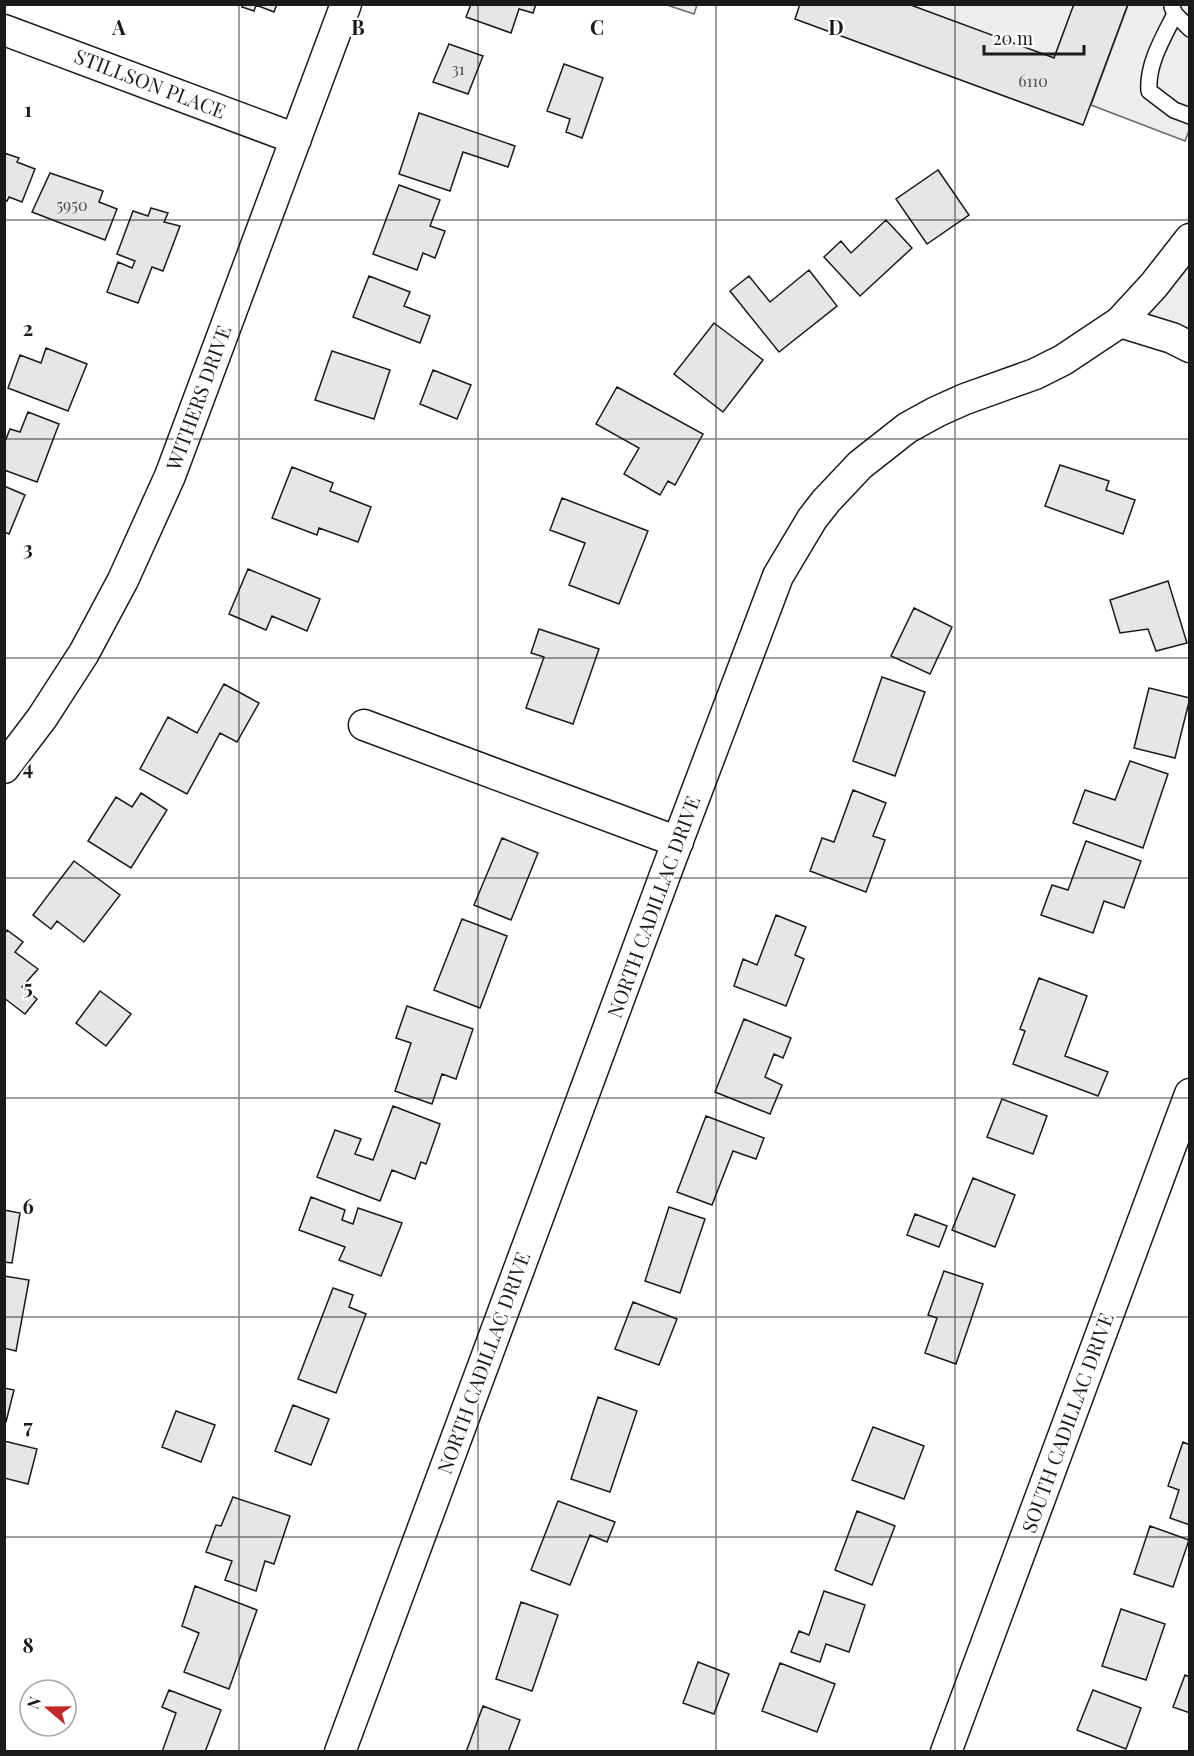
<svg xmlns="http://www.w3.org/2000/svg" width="1194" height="1756" font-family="'Playfair Display',serif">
<rect width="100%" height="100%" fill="#fff"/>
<path fill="#ededed" stroke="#6a6a6a" stroke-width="1.5" d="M667,5L697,4V5L694,14Z
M908,5H1074L1054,58Z
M1128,5H1189L1190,128L1185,141L1091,105Z
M1189,239V347L1120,322Z"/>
<path fill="#e6e6e6" stroke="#1a1a1a" stroke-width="1.5" d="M242,4H277L274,12L256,5L254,11L242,7Z
M471,4H536L533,13L519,9L511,33L466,17Z
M908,4L1054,58L1074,4H1128L1083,125L795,19L800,4Z
M449,44L483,56L468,94L433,82Z
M564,64L603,78L582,138L566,132L570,119L547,111Z
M419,113L515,146L508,167L463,152L450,191L399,174Z
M4,153L19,158L17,162L35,169L22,202L9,197L7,201L4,200Z
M938,170L969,215L927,244L896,199Z
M50,173L103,191L99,202L117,209L105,240L32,212Z
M399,185L440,200L430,226L445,231L435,258L423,253L417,270L373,254Z
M151,208L168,213L164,222L180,226L163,271L152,267L138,303L107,292L118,262L132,268L135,261L117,254L133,211L148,216Z
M886,220L912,248L860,296L824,257L841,241L851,253Z
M809,270L837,306L779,352L730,291L749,276L770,302Z
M369,276L410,292L404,306L430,316L420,343L353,317Z
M714,323L763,360L723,412L674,374Z
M46,348L87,364L68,411L8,388L20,355L41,363Z
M332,351L390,370L374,419L315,400Z
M433,370L471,385L457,419L420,404Z
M617,387L703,434L675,485L668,481L660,495L624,474L639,448L596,424Z
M28,412L59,424L37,482L4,470V444L10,429L20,432Z
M1060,465L1109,481L1106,490L1135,500L1123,534L1045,506Z
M292,467L333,483L330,491L371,507L358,542L319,528L317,535L272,518Z
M4,486L25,495L9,534L4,532Z
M562,498L648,531L619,604L569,585L585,543L550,530Z
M248,569L320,599L307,631L272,616L266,630L229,614Z
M1168,581L1187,643L1156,651L1148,629L1120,633L1110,600Z
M914,608L952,627L930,674L891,656Z
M539,629L599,649L573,724L526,708L544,657L531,653Z
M882,677L925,692L895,776L853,761Z
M224,684L259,703L237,742L220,733L187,794L140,769L168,717L197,733Z
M1149,688L1190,698L1175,758L1134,748Z
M1130,761L1168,774L1143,848L1073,823L1085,790L1115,800Z
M853,790L886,803L873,836L885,840L866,892L810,871L822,838L834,842Z
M141,793L167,810L131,868L88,841L116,797L132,807Z
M502,838L538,853L511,920L474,905Z
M1086,841L1141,861L1124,908L1104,901L1093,933L1041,915L1052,885L1068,890Z
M74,861L120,895L84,942L57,921L51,929L33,915Z
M776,915L806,927L795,955L804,959L786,1006L734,986L743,959L757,965Z
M462,919L507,936L480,1008L434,990Z
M7,930L23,942L15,952L38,969L22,987L37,999L25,1014L4,998V934Z
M1039,978L1087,996L1065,1056L1108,1072L1098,1096L1013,1064L1025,1031L1020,1029Z
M100,991L131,1014L106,1046L76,1023Z
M407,1006L473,1029L456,1079L442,1074L432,1104L395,1091L411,1043L396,1038Z
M744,1019L791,1038L783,1058L774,1054L765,1077L782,1085L770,1114L715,1092Z
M1002,1099L1047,1116L1033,1154L987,1137Z
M393,1106L440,1124L426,1164L421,1162L415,1179L392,1170L380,1201L317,1177L335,1130L361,1139L355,1154L373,1160Z
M706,1116L764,1138L756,1159L733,1151L712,1205L677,1192Z
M973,1178L1015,1195L995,1247L952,1230Z
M311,1197L345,1210L342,1220L353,1224L358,1208L402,1223L381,1276L339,1260L345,1247L299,1230Z
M669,1207L705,1219L680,1293L645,1281Z
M4,1210L20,1213L12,1263L4,1262Z
M915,1214L947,1226L939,1247L907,1235Z
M944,1271L983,1284L956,1364L925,1353L937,1318L928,1315Z
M4,1276L29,1280L16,1351L4,1348Z
M333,1288L353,1295L349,1307L366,1314L336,1393L298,1379Z
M633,1302L677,1319L659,1365L615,1349Z
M4,1388L14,1390L6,1422H4Z
M598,1397L637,1411L610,1492L571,1479Z
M293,1405L329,1419L311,1465L275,1451Z
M176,1411L215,1425L201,1462L162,1447Z
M873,1427L924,1446L904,1499L852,1480Z
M4,1441L37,1449L28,1484L4,1478Z
M1183,1442L1190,1445V1525L1170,1518L1179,1490L1168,1486Z
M233,1497L290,1516L274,1564L265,1561L256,1591L225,1580L232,1561L206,1552L216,1525L221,1526Z
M558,1501L615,1522L607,1542L590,1535L570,1585L531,1570Z
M857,1511L895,1526L872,1585L835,1570Z
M1150,1526L1189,1540L1173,1587L1134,1574Z
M195,1586L257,1610L229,1689L184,1672L199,1633L182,1626Z
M824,1591L865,1605L849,1652L826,1644L820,1662L791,1652L799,1631L809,1635Z
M521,1602L558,1615L532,1691L496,1679Z
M1121,1609L1165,1624L1146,1680L1102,1666Z
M698,1662L729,1674L714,1714L683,1703Z
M780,1663L835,1684L817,1732L762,1711Z
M1185,1675L1190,1677V1713L1173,1707Z
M169,1690L221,1710L205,1752H162L176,1713L162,1707Z
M1093,1690L1141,1708L1126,1749L1077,1730Z
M483,1706L520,1720L508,1752H466Z"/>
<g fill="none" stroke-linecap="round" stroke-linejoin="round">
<g stroke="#1a1a1a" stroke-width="18">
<path id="lane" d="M1172,7L1175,14L1190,29
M1175,14C1163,38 1147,64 1149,91L1174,110L1190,116"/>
</g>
<g stroke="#1a1a1a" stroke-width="33">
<path id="street" d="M4,30L296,139
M1120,322L1172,338L1190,347
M364,725L678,842
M4,768L42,718L84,653L123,580L170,476L346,4
M340,1752L665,875L778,576L812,519L826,501L860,465L907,428L936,412L965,399L1035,374L1063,360L1120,322L1154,285L1190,239
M946,1752L1190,1094"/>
</g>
<use href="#lane" stroke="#fff" stroke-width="15"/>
<use href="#street" stroke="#fff" stroke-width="30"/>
</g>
<path fill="none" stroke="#1a1a1a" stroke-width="1.5" stroke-opacity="0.55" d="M239,4V1752M478,4V1752M716,4V1752M955,4V1752M4,220H1190M4,439H1190M4,658H1190M4,878H1190M4,1098H1190M4,1317H1190M4,1537H1190"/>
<g text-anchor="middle" stroke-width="4.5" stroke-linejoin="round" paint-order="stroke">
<g font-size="16" fill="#4d4d4d">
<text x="458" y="75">31</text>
<text x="1033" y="87">6110</text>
<text x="72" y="211">5950</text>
</g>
<g font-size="20" fill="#1a1a1a" stroke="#fff">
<text transform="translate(150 84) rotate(21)" y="7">STILLSON PLACE</text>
<text transform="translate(199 398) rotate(-70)" y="7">WITHERS DRIVE</text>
<text transform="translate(654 907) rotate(-70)" y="7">NORTH CADILLAC DRIVE</text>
<text transform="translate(484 1363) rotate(-70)" y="7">NORTH CADILLAC DRIVE</text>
<text transform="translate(1068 1423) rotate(-70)" y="7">SOUTH CADILLAC DRIVE</text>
</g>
</g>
<g font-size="20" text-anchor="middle" font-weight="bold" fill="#1a1a1a" stroke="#fff" stroke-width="4.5" stroke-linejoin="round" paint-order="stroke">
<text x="119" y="35">A</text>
<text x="358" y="35">B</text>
<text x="597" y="35">C</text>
<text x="836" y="35">D</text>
<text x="28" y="117">1</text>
<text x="28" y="336">2</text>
<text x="28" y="556">3</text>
<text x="28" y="775">4</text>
<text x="28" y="995">5</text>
<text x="28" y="1214">6</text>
<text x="28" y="1434">7</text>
<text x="28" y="1653">8</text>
</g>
<rect width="1194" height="1756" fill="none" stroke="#1a1a1a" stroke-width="12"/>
<g transform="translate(48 1708) rotate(290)"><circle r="28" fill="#ffffff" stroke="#a3a3a3" stroke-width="1.5"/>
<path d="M0-4.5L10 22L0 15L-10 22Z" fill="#c62828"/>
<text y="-9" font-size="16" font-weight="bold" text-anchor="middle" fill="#1a1a1a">N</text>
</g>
<path d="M984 45v9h100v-9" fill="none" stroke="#1a1a1a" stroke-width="3"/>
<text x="993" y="45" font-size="18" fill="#1a1a1a" stroke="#ffffff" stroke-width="4.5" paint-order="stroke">20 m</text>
</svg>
